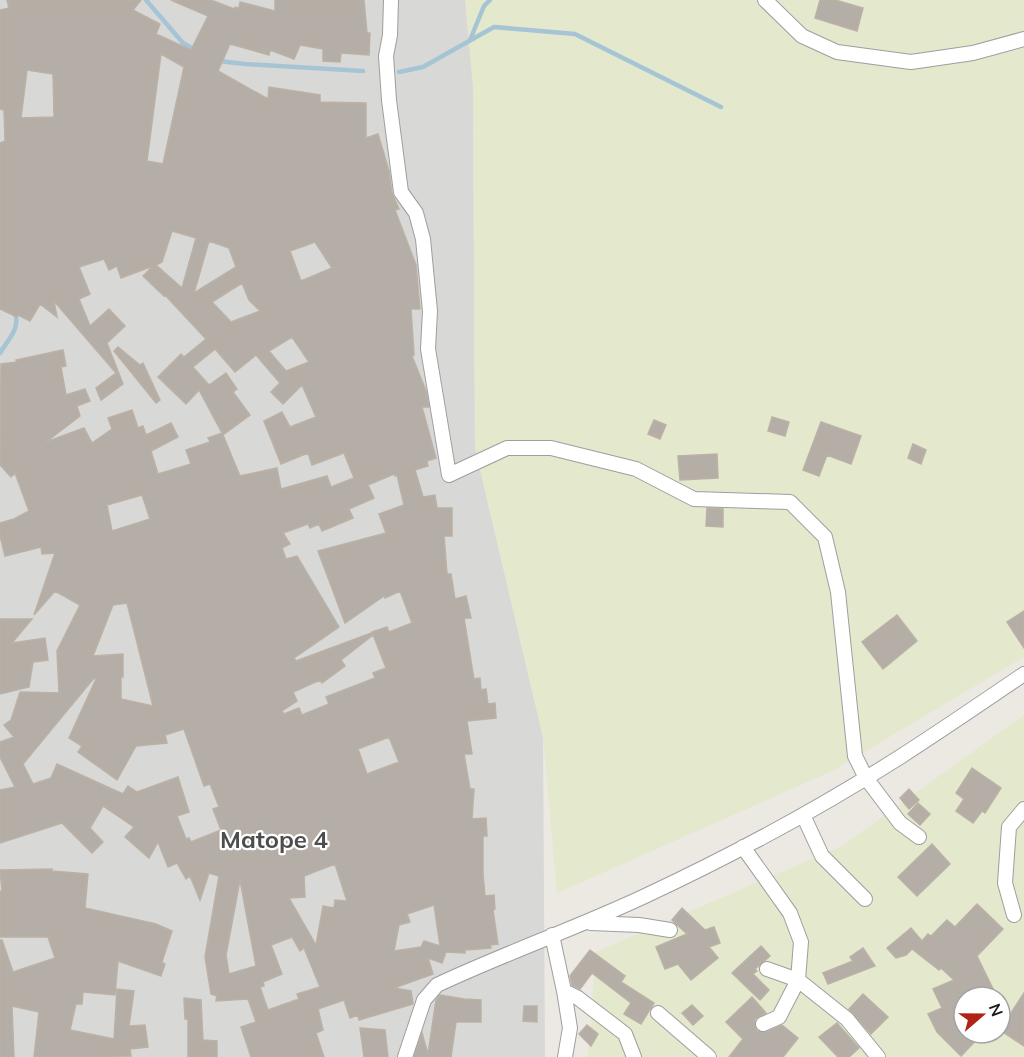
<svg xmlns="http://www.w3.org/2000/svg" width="1024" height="1057" font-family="Mulish,sans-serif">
<rect width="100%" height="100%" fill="#ebe9e1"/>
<path fill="#d8d8d7" d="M0,0H466L473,79L475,448L543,737L545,1057H0Z"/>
<path fill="#e4e8cd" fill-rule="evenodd" d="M465,0H1024V657L832,771L557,893L543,737L475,448L473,89Z
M1024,715V1057H588L596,952L842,846ZM964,997H1000V1033H964Z"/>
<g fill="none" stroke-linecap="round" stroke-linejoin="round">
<path stroke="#a5c5d5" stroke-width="4.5" d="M146,0L183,43L195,50
M470,40L484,6L490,0
M219,61L245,64L363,71
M399,72L423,67L494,27L575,34L721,107
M0,353C7,341 21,328 15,313"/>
</g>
<path fill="#b4aea7" stroke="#bbb1a5" stroke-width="1.5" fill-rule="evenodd" d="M7,0H141L133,10L160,24L156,34L191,50L208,16L171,0H211L234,9L235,7L239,8L240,2L275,11V0H364L367,33H370L369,55L341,53L340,62L323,61V49L300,45L294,59L270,50L269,55L230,44L218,71L268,99L269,87L320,95V102L366,103V138L378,134L389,171L392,193L399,209L395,210L416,265L420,309H411L414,355L412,356L426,391L429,407H422L436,458L427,461L428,466L415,470L423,497L435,495L437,508H452V536H444L447,574H451L455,599L466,596L471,618H464L474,679L480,678L481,690L486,689L488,704L495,703L496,718L467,721L472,754H464L470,789H474L472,819L486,818L487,836H483V874L485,896L494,895L495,909L493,910L498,944L490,945L491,948L465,950V953L446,952L442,963L428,958L433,974L394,988L411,991L413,1004L359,1020L358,1015L350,1018L344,1000L318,1009L323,1030L316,1033L324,1057H251L241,1027L256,1022L248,999L216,1001L217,996L211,994L205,957L219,876L209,873L200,900L190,876L186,879L177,863L168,867L158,842L149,858L125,837L134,827L103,806L90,828L103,842L92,853L62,823L0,843V790L15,787L0,757V742L14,737L4,725L11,720L20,692L59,693L57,651L80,605L55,591L34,615L55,553L42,554L41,547L5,556L0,536V523L14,519L29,511L15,473L11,477L0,465L1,364L17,362L16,360L63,350L66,366L61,367L66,395L85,389L90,401L77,406L80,416L46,442L84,428L92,443L112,429L108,418L132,410L138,428L143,426L146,435L171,423L178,437L151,451L158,474L191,464L186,450L210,442L208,438L222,433L199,390L186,404L158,377L181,354L184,357L206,339L165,295L164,296L143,276L153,266L121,278L117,266L109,270L104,259L79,267L90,294L79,299L90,326L109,309L125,326L107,343L123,384L101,400L96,388L116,373L54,301L57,317L40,304L30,321L18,315L17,317L0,309V143L5,141L4,110L0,109V10L9,8ZM161,54L184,67L163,164L147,161ZM27,70L53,74L54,117L21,118ZM172,231L196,238L182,288L156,265L162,262ZM209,241L229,248L236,267L194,293ZM315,242L332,268L301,281L290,251ZM242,283L249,300L260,311L231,322L212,302ZM292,337L309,362L286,371L269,351ZM215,349L235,372L256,355L280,383L271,392L283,404L302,385L316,417L290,427L282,412L264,421L281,464L308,453L312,465L344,453L354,478L331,487L327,476L281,489L277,468L240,476L223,435L250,415L233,392L237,389L226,373L209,385L193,367ZM394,474L395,476L397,475L404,505L379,514L386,533L318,551L345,623L384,596L385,598L400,591L412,623L389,632L387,627L372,632L386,668L373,673L375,678L326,697L329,704L302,715L299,708L284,714L282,711L297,701L293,692L320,680L322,683L345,666L341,660L373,635L371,633L296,661L294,658L339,627L297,556L286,559L282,548L290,544L283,533L308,524L310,528L319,524L322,531L353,518L349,509L374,498L368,485ZM142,495L150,519L112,531L107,505ZM127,603L153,706L121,699V677H123V654L93,656L113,605ZM94,678L96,679L69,738L82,746L78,752L117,780L136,746L167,743L165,735L184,729L204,786L210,784L219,807L213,809L221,830L191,842L189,838L186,839L177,816L189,812L178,777L137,792L128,786L123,794L57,764L51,778L33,784L23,764ZM389,737L399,762L367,774L358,749ZM335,864L347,901L335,900L334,908L323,906L316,945L289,898L305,897L304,876ZM240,880L256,966L229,974L226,955ZM434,905L440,946L424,941L421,947L394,951L399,925L410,922L407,914ZM292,937L300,951L304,948L320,987L297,994L299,999L268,1010L260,987L264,986L263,982L282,974L271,945Z
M820,0H835L863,8L857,31L815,18Z
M118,347L140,365L143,363L160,400L156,403L114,351Z
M772,417L789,422L785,436L768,431Z
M654,420L666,425L660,439L648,434Z
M821,422L861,436L851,464L827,455L819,476L803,470Z
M913,444L926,450L921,464L908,458Z
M717,454L718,478L680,480L678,456Z
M707,508L723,509V527L706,526Z
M1024,611V648L1007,622Z
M897,615L917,641L883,669L862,642Z
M0,619H32L12,643L45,638L48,660L33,662L29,687L0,694Z
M972,768L1001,788L985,813L982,811L973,823L956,811L964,799L956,793Z
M909,789L919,800L909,809L900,798Z
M918,803L930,814L920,825L908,814Z
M932,844L950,864L917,896L898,877Z
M52,869V871L88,874L85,908L156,924L172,931L162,962L165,964L161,976L118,961L115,995L83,992L82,1004H76L70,1030L114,1039L117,989L134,991L129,1026L145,1025L148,1047L130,1049L131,1056L34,1057L39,1012L12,1006L14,1057H0V940H2L13,972L55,958L48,937H0V891H2L0,870Z
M977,904L1003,929L977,956L997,997H964V1033H983L961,1056L937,1032L928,1014L942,1008L933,989L954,980L941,968L939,970L912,949L906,955L896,958L887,948L911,928L922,941L928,934L931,936L947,920L955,927Z
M682,908L705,930L714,927L720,943L709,947L718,958L691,980L678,964L665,969L656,947L687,934L672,920Z
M761,946L770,956L755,969L757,971L753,974L769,990L760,1000L732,973Z
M863,948L875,966L828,984L823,973L853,961L850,957Z
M590,950L625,976L621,982L654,1003L641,1024L624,1014L631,1003L592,973L580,989L572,985L570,976Z
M1024,993V1046L1000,1030Z
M863,994L888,1017L871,1034L849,1009Z
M440,995L464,999L481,1000V1022H456L451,1057H414L422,1033L428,1054L436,1000Z
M752,997L766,1013L755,1019V1027L757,1031L766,1032L782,1025L798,1038L783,1057H729L743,1039L726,1022Z
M184,998L201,1000L203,1040L217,1041V1057H188V1019H185Z
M692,1005L703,1016L693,1025L682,1013Z
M524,1006H537V1022L523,1021Z
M837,1023L859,1048L849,1057H838L819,1037Z
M587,1025L598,1034L591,1046L579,1034Z
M360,1028L385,1030L388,1057H364Z"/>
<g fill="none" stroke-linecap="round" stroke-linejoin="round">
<g stroke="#9e9e9e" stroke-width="16">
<path id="street" d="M391,0L390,35L386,56L389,100L401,192L416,213L423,239L430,311L428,349L449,475L507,448H551L636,469L694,499L790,502L825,537L838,592L855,756L866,778L900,823L919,837
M765,0L802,36L837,52L911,62L973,53L1024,39
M803,815L822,856L865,899
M743,847L790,913L801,942L798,980L847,1019L878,1057
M1014,915L1005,883L1009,827L1024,809
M591,923L639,925L670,930
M552,935L564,991L570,1028L565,1057
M564,991L578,998L625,1034L634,1057
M658,1013L709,1057
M763,1024L779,1017L798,980L767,969
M405,1057L424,1000L437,985C505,953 577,928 645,896C733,855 818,809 900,757C942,730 983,702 1024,674"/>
</g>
<use href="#street" stroke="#fff" stroke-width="14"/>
</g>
<g text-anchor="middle" stroke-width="4.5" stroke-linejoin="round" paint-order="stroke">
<g font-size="24" font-weight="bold" fill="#4d4d4d" stroke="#fff">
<text x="274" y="848">Matope 4</text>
</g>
</g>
<g transform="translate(982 1015) rotate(70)"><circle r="28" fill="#ffffff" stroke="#a3a3a3" stroke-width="1.5"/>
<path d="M0-4.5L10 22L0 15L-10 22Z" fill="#b02315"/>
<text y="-9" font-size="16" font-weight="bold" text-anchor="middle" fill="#1a1a1a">N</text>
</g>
</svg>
